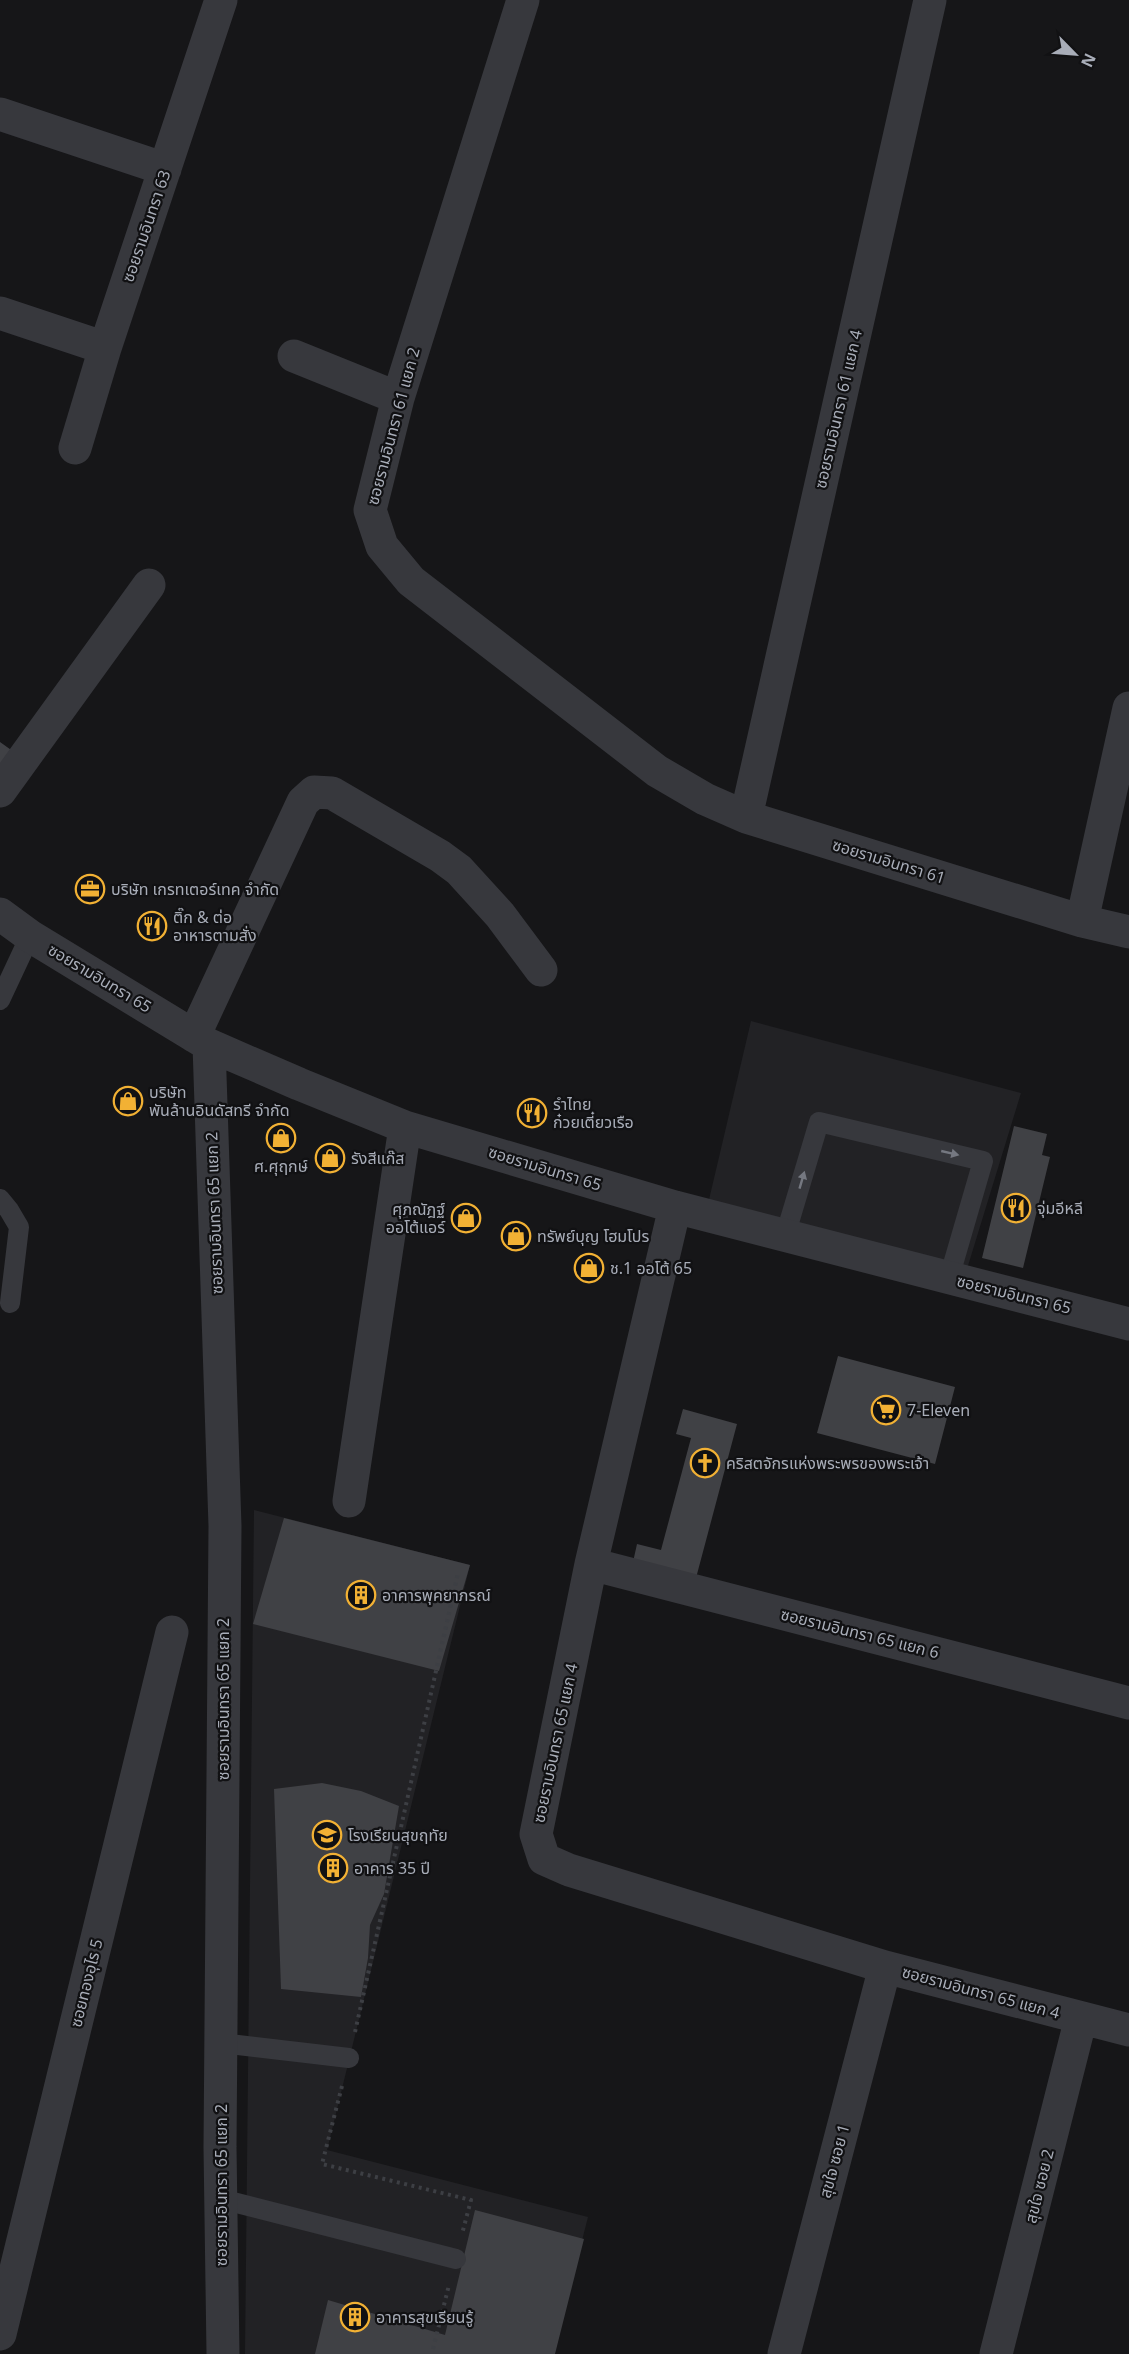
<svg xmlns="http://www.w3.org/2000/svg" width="1129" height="2354" font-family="'Noto Sans','Noto Sans Thai',sans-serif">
<rect width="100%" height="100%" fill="#161618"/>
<path fill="#222225" d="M751,1021L1021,1093L967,1269L708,1204Z
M254,1510L470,1565L327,2150L588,2217L553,2354H245Z"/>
<path fill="#404145" d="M0,742L14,752L0,772Z
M1014,1126L1047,1134L1042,1155L1050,1157L1023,1268L982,1258Z
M838,1356L955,1387L935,1464L817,1433Z
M683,1409L737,1424L696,1578L633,1562L637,1544L661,1550L691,1438L676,1434Z
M284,1518L470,1565L439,1671L253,1624Z
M322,1783L361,1791L399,1806L384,1894L370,1925L368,1958L361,1997L281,1989L274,1789Z
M475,2210L584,2239L555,2354H315L328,2300L445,2335Z"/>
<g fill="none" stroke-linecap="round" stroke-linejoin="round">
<path stroke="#3d3f44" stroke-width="4" stroke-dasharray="3 4.5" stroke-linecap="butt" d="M355,2032L458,1573
M342,2086L322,2164L471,2200L462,2234
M433,2349L449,2285"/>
<path stroke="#37383d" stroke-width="20" d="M0,1000L30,936
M0,1199L9,1210L19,1227L10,1303
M785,1236L819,1122L983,1161L949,1278
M221,2043L349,2058
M221,2199L456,2259"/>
<path stroke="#37383d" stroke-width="33" d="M523,0L398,398L370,510L382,546L411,581L657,771L705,799L746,817L1082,921L1129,932
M0,114L165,169
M0,313L105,348
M294,356L398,398
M75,448L105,348L221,0
M0,791L149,585
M746,817L930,0
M0,914L30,936L209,1045L299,1084L405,1127L675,1207L1129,1324
M1082,921L1129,708
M194,1036L303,802L314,792L332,793L440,856L459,870L500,915L541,970
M209,1045L225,1526L220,2147L223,2354
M675,1207L591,1564L536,1834L544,1859L569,1870L885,1967L1129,2030
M349,1501L405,1127
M591,1564L1129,1703
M0,2334L172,1632
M784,2354L885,1967
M996,2354L1081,2018"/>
</g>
<defs><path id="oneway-solid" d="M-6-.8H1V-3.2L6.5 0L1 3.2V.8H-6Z" transform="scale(1.5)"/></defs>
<g fill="#757881">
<use href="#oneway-solid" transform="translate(950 1153) rotate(13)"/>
<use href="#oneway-solid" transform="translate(802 1180) rotate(-74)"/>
</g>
<defs>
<g id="office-ring" transform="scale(1.5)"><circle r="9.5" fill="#111113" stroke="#f2b134" stroke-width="1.5"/><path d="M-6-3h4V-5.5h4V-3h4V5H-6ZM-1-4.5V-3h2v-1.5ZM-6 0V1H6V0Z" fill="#f2b134"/></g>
<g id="restaurant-ring" transform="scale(1.5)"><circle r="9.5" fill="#111113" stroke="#f2b134" stroke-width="1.5"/><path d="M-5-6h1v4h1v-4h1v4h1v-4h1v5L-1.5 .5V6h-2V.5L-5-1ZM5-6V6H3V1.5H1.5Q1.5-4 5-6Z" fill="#f2b134"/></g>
<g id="shop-ring" transform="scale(1.5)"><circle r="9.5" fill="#111113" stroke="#f2b134" stroke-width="1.5"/><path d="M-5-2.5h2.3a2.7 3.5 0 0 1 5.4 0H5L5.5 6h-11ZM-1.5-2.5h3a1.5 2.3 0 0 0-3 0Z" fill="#f2b134"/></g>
<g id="supermarket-ring" transform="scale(1.5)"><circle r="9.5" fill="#111113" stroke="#f2b134" stroke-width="1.5"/><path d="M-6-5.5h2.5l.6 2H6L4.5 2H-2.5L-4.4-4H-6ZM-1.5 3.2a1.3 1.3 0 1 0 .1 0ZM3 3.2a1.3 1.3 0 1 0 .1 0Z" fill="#f2b134"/></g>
<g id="church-ring" transform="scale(1.5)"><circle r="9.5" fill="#111113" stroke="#f2b134" stroke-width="1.5"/><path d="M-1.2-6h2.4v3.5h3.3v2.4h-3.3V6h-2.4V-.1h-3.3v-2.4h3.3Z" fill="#f2b134"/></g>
<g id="building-ring" transform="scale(1.5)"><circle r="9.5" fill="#111113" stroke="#f2b134" stroke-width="1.5"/><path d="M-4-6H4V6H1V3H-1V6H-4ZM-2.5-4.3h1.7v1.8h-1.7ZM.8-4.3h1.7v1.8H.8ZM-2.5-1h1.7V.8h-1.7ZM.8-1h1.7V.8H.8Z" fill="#f2b134"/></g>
<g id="school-ring" transform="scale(1.5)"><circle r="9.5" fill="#111113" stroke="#f2b134" stroke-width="1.5"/><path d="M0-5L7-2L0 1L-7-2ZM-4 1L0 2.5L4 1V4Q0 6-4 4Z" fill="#f2b134"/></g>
</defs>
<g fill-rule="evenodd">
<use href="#office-ring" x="90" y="889"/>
<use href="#restaurant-ring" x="152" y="926"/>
<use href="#shop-ring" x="128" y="1101"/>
<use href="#restaurant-ring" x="532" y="1113"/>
<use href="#shop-ring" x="281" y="1138"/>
<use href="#shop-ring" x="330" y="1158"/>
<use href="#restaurant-ring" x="1016" y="1208"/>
<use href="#shop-ring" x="466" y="1218"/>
<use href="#shop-ring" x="516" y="1236"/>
<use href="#shop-ring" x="589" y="1268"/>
<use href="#supermarket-ring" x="886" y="1410"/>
<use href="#church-ring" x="705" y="1463"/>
<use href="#building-ring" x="361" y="1595"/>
<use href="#school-ring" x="327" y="1835"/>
<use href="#building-ring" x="333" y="1868"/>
<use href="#building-ring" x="355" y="2317"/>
</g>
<g text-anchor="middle" stroke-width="4.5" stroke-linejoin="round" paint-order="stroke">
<g font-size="16" fill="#a8adb8" stroke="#111113">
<text transform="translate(146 226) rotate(-71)" y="6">ซอยรามอินทรา 63</text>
<text transform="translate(838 409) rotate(-77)" y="6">ซอยรามอินทรา 61 แยก 4</text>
<text transform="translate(393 426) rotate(-75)" y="6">ซอยรามอินทรา 61 แยก 2</text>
<text transform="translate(889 861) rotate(17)" y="6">ซอยรามอินทรา 61</text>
<text transform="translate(100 978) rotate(31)" y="6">ซอยรามอินทรา 65</text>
<text transform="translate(545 1168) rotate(17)" y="6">ซอยรามอินทรา 65</text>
<text transform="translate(214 1213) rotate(-92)" y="6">ซอยรามอินทรา 65 แยก 2</text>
<text transform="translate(1014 1294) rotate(14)" y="6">ซอยรามอินทรา 65</text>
<text transform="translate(860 1633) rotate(14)" y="6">ซอยรามอินทรา 65 แยก 6</text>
<text transform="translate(223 1699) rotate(-90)" y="6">ซอยรามอินทรา 65 แยก 2</text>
<text transform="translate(555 1743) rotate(-78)" y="6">ซอยรามอินทรา 65 แยก 4</text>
<text transform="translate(86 1983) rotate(-76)" y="6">ซอยทองอุไร 5</text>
<text transform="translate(981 1992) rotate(15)" y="6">ซอยรามอินทรา 65 แยก 4</text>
<text transform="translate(834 2161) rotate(-75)" y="6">สุขใจ ซอย 1</text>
<text transform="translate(221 2185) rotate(-90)" y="6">ซอยรามอินทรา 65 แยก 2</text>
<text transform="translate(1039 2186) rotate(-76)" y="6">สุขใจ ซอย 2</text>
</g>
<g font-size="16" fill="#a8adb8" stroke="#111113" text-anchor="start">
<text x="111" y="895">บริษัท เกรทเตอร์เทค จำกัด</text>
<text x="173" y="923">ติ๊ก &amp; ต่อ<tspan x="173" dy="18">อาหารตามสั่ง</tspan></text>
<text x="149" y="1098">บริษัท<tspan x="149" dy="18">พันล้านอินดัสทรี จำกัด</tspan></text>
<text x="553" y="1110">รำไทย<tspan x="553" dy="18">ก๋วยเตี๋ยวเรือ</tspan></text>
<text x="351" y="1164">รังสีแก๊ส</text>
<text x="281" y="1172" text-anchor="middle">ศ.ศุฤกษ์</text>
<text x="1037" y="1214">จุ่มอีหลี</text>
<text x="445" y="1215" text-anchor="end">ศุภณัฎฐ์<tspan x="445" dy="18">ออโต้แอร์</tspan></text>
<text x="537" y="1242">ทรัพย์บุญ โฮมโปร</text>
<text x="610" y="1274">ช.1 ออโต้ 65</text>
<text x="907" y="1416">7-Eleven</text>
<text x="726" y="1469">คริสตจักรแห่งพระพรของพระเจ้า</text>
<text x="382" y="1601">อาคารพุคยาภรณ์</text>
<text x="348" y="1841">โรงเรียนสุขฤทัย</text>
<text x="354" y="1874">อาคาร 35 ปี</text>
<text x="376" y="2323">อาคารสุขเรียนรู้</text>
</g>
</g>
<g transform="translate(1075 54) rotate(115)" stroke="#111113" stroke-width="4.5" paint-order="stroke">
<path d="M0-4.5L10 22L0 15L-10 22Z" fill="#a8adb8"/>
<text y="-9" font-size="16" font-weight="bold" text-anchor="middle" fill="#a8adb8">N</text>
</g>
</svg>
